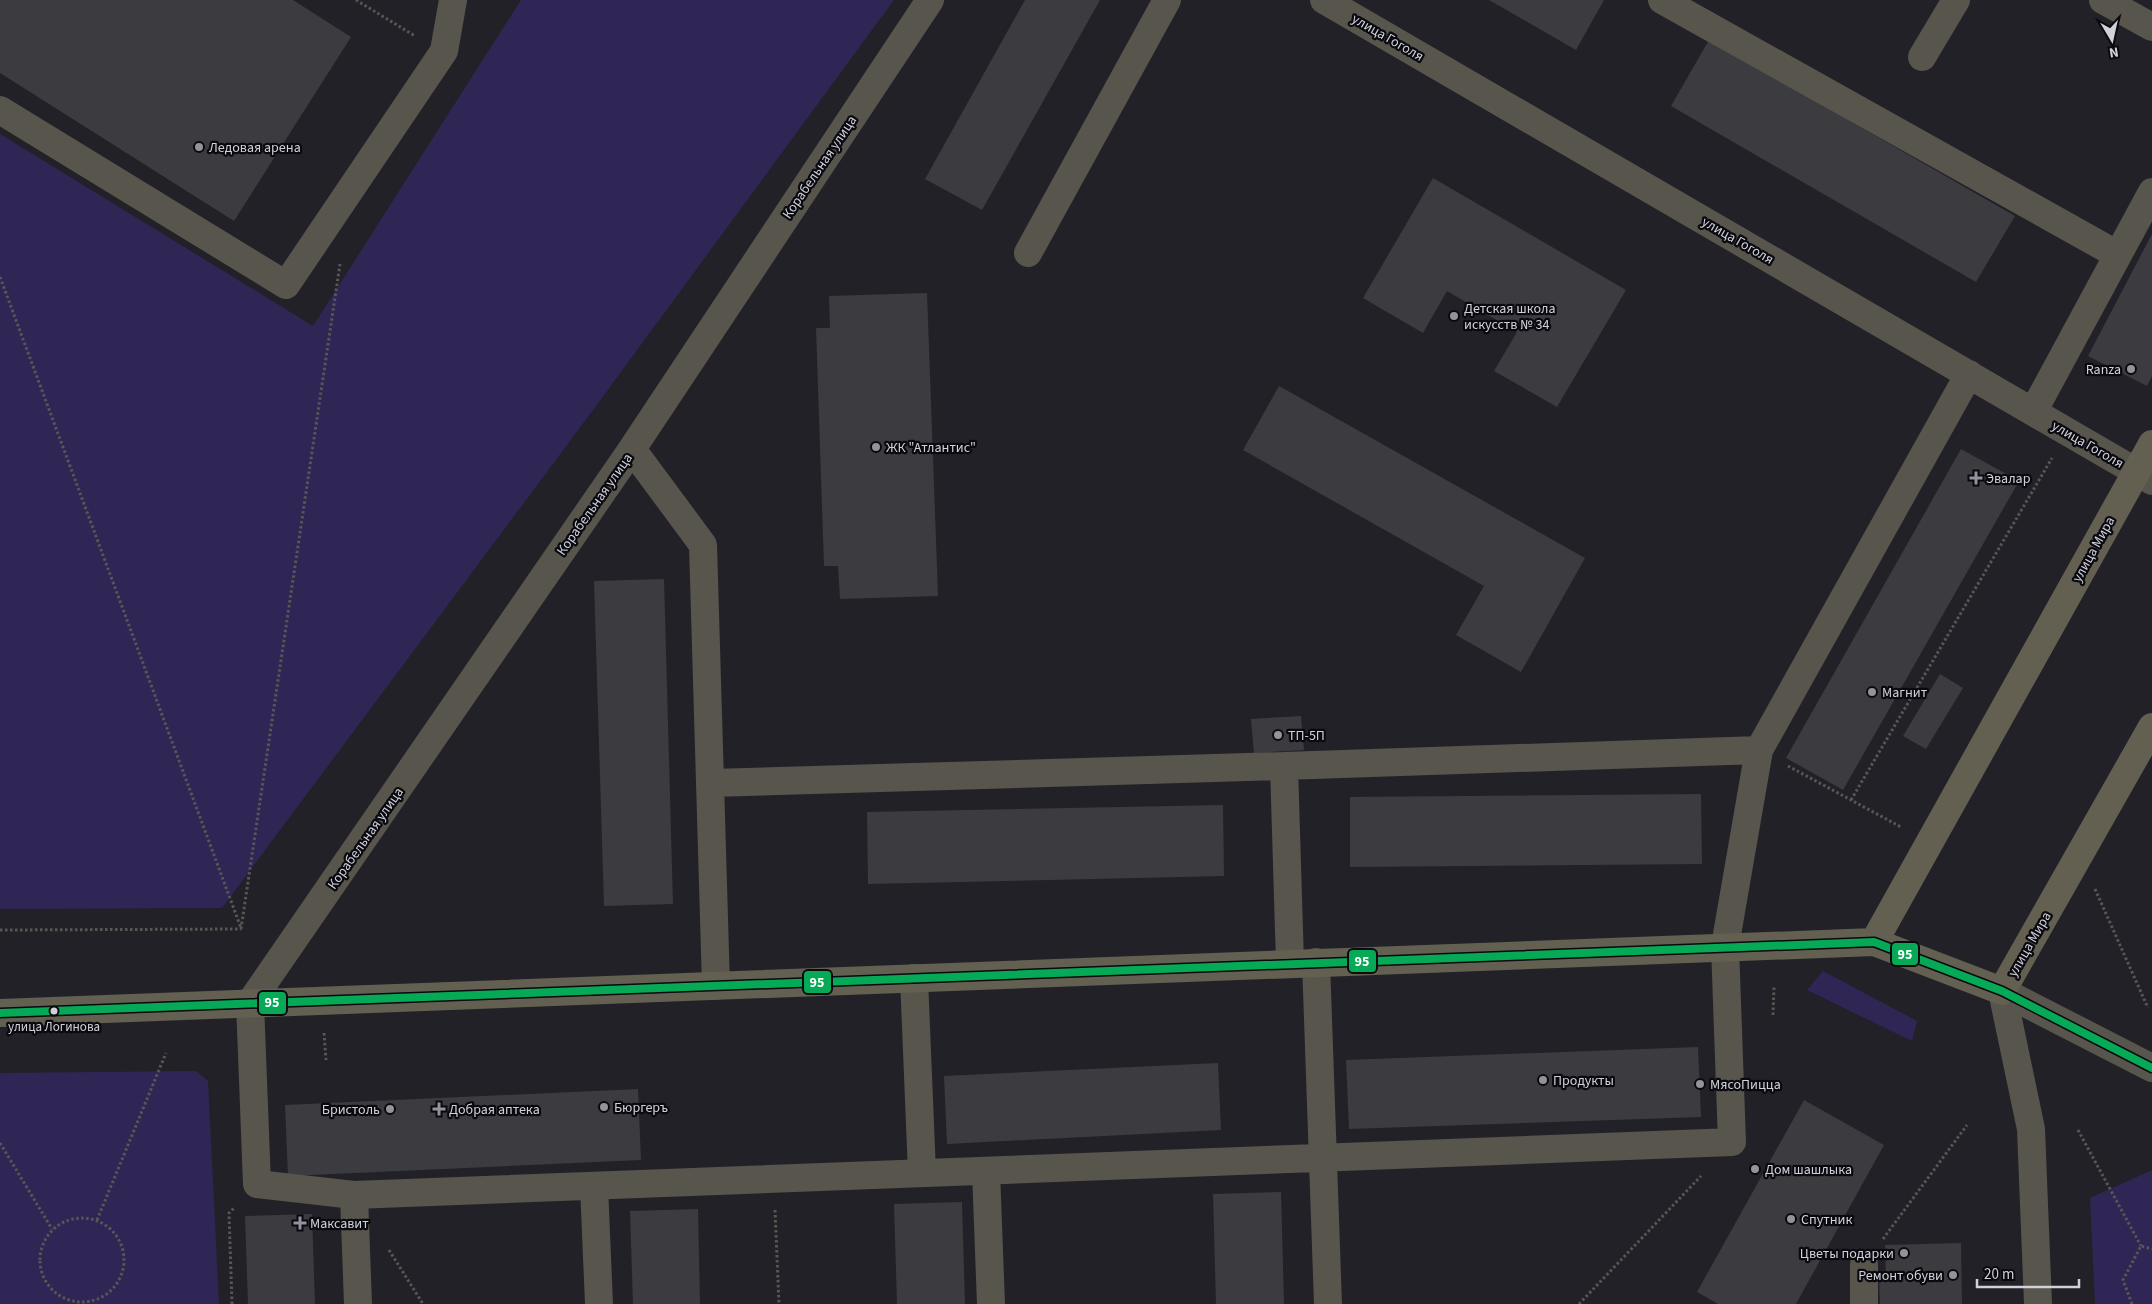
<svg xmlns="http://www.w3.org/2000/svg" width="2152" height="1304" font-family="'Source Sans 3',sans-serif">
<rect width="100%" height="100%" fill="#222128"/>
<path fill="#2f2656" d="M521,0H894L596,406L222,908L0,909V134L313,326Z
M1823,971L1917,1021L1912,1041L1807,990Z
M196,1071L208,1081L219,1304H0V1073Z
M2152,1170V1304H2095L2090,1198Z"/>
<path fill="#3b3b40" d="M0,0H293L351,37L234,221L0,73Z
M1025,0H1100L982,210L925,179Z
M1489,0H1604L1576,50Z
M1709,40L2015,216L1976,282L1671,106Z
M1433,178L1626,290L1557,407L1494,371L1517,332L1447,291L1423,333L1363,298Z
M2152,234V376L2147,386L2088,356Z
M927,293L938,596L840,599L838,566H824L816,328H830L829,296Z
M1279,386L1585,558L1521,672L1456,635L1484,586L1243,450Z
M1961,449L2019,481L1843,790L1786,758Z
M664,579L673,904L604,906L594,581Z
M1940,674L1963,688L1926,749L1903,736Z
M1301,716L1304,750L1254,753L1251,719Z
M1701,794L1702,864L1350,867V797Z
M1223,805L1224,876L868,884L867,812Z
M1698,1047L1701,1117L1349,1129L1346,1060Z
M1218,1063L1221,1130L947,1144L944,1076Z
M638,1089L641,1160L288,1176L285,1105Z
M1804,1100L1884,1145L1796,1304H1718L1697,1292Z
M1281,1192L1284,1304H1216L1213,1194Z
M962,1202L965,1304H897L894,1204Z
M698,1209L700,1304H633L630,1211Z
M312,1214L315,1304H248L245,1216Z
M1961,1243L1962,1304H1880L1879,1277H1886L1885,1245Z"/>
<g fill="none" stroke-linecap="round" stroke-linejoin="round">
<path stroke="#585754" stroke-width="3" stroke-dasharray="2.5 2.5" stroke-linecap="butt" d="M356,0L415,36
M0,277L241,928
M1788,766L1901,827
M1851,800L2052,458
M2095,889L2148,1008
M241,929L340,264
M0,930L241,929
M1773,1015L1774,987
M324,1033L326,1060
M2078,1130L2141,1246
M0,1143L52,1229
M775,1210L779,1304
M40 1260a42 42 0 1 1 84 0a42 42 0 1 1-84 0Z
M97,1220L166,1053
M1883,1239L1967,1125
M389,1250L423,1304
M232,1304L229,1213L235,1207
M1579,1304L1701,1176
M2132,1304L2123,1280L2141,1246L2152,1249"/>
<path stroke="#57554c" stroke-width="28" d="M930,0L632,449L250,1003L257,1184L354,1195L1732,1142L1725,946L1759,750
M1324,0L2152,481
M1662,0L2118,255
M2103,0L2152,27
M1922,57L1956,0
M0,110L286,285L444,51L453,0
M1028,253L1167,0
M2033,412L2152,192
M632,449L703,545L716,986
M711,783L1284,766
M1316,962L1328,1304
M1290,963L1284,766L1759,750L1969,374
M914,978L922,1173
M2002,991L2031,1129L2038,1304
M2002,991L2152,1068
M986,1171L991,1304
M594,1186L599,1304
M354,1195L358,1304
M1864,1304V1265"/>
<path stroke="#636052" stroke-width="28" d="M1874,942L2152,444
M0,1013L1874,942L2002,991L2152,727"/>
<g stroke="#09090f" stroke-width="11">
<path id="bus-1" d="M0,1013L1874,942L2002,991L2152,1068"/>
</g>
<use href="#bus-1" stroke="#06aa56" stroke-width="8"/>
</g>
<g fill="#94939c" stroke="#09090f" stroke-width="2">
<circle cx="199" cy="147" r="5"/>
<circle cx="1454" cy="316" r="5"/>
<circle cx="2131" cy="369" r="5"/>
<circle cx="876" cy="447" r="5"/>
<path d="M1973.5 470.5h5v5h5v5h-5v5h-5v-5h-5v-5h5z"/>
<circle cx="1872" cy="692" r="5"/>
<circle cx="1278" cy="735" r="5"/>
<circle cx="1543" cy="1080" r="5"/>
<circle cx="1700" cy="1084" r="5"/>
<circle cx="604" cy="1107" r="5"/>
<circle cx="390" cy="1109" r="5"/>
<path d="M436.5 1101.5h5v5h5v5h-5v5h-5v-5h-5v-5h5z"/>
<circle cx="1755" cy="1169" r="5"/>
<circle cx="1791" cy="1219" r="5"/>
<path d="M297.5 1215.5h5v5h5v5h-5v5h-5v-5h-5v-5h5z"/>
<circle cx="1904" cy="1253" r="5"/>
<circle cx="1953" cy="1275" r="5"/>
</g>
<circle fill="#d1d1da" stroke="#09090f" stroke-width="2" cx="54" cy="1011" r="4.5"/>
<g text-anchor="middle" stroke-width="4.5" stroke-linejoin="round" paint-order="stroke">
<g font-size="13" fill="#d1d1da" stroke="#09090f">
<text x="54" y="1031">улица Логинова</text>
</g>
<g font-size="14" fill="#d1d1da" stroke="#09090f">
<text transform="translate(1388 37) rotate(30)" y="5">улица Гоголя</text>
<text transform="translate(819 167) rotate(-56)" y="5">Корабельная улица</text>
<text transform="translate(1738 240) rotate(30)" y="5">улица Гоголя</text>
<text transform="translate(2088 444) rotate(30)" y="5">улица Гоголя</text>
<text transform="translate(594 504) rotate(-55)" y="5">Корабельная улица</text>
<text transform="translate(2093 549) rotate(-61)" y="5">улица Мира</text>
<text transform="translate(365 838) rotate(-55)" y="5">Корабельная улица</text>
<text transform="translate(2029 944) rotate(-60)" y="5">улица Мира</text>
</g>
<g font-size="14" fill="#d1d1da" stroke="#09090f" text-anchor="start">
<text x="209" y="152">Ледовая арена</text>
<text x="1464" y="313">Детская школа<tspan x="1464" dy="16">искусств № 34</tspan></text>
<text x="2121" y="374" text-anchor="end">Ranza</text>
<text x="886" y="452">ЖК "Атлантис"</text>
<text x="1986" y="483">Эвалар</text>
<text x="1882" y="697">Магнит</text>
<text x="1288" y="740">ТП-5П</text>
<text x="1553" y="1085">Продукты</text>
<text x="1710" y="1089">МясоПицца</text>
<text x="614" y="1112">Бюргеръ</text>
<text x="380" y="1114" text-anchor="end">Бристоль</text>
<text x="449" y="1114">Добрая аптека</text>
<text x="1765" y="1174">Дом шашлыка</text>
<text x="1801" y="1224">Спутник</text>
<text x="310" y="1228">Максавит</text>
<text x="1894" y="1258" text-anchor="end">Цветы подарки</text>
<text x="1943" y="1280" text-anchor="end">Ремонт обуви</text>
</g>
</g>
<g stroke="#09090f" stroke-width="2">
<rect x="1891" y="942" width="28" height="24" rx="5" fill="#06aa56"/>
<rect x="1348" y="949" width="29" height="24" rx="5" fill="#06aa56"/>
<rect x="803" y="970" width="29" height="24" rx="5" fill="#06aa56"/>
<rect x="258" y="991" width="29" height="24" rx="5" fill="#06aa56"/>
</g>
<g font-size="14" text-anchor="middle" font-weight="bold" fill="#fff">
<text x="1905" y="959">95</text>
<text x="1362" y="966">95</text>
<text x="817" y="987">95</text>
<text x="272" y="1007">95</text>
</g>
<g transform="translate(2112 40) rotate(171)" stroke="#09090f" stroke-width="4" paint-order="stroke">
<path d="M0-4L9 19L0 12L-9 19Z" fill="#d1d1da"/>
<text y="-8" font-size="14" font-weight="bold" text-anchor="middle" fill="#d1d1da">N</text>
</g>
<path d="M1977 1279v8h102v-8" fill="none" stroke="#d1d1da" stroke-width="2.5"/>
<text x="1984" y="1279" font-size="15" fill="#d1d1da" stroke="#09090f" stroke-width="4" paint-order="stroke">20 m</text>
</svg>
